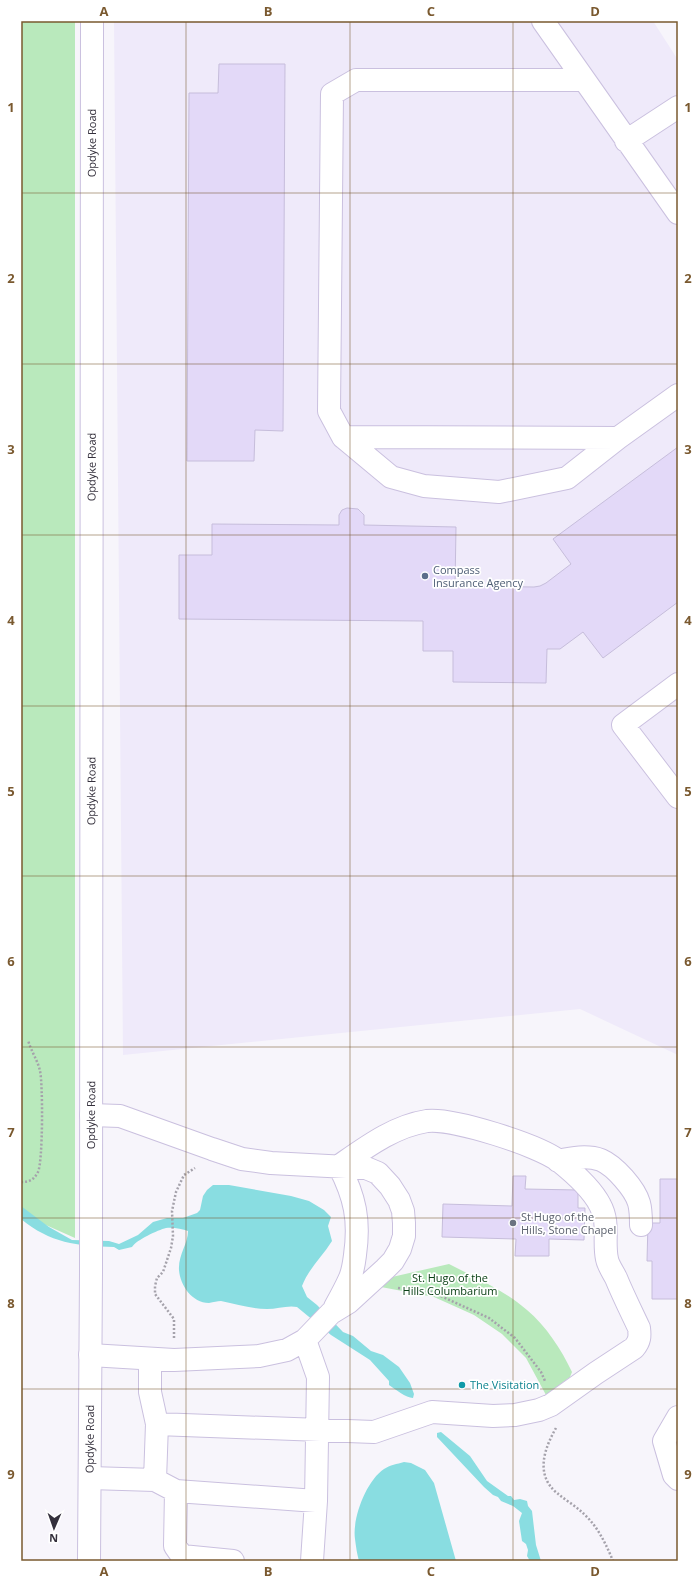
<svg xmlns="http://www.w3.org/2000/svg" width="699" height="1582" font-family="'Open Sans',sans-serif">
<rect width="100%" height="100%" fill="#f7f5fb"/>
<path fill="#efeafa" d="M114,21H653L678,60V1055L580,1009L123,1055Z"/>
<path fill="#b9e9bc" d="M21,21H75V1238L21,1214Z
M449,1264C476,1278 504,1290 527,1310C546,1326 561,1349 572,1372L570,1377L546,1395L526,1358L502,1334L474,1315L434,1297L381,1287L392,1277Z"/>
<path fill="#89dde1" d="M213,1185H229L291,1196L309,1201L324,1210L331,1217L328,1226L332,1241C322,1257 309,1268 302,1286L307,1297L317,1305L343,1332L353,1336L371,1351L383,1355L399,1367L410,1383L414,1394L413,1398C406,1398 395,1389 389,1385V1381L370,1360L331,1335L297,1307C288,1305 277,1309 267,1309C251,1309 237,1304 221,1301C217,1301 214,1302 209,1303C192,1303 180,1285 179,1270C178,1255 188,1244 188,1231C182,1229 173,1227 166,1228C158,1230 136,1240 132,1247L119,1250L114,1247C77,1246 50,1243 21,1219V1206L49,1227L72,1240L109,1241L119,1244L138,1235L153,1222L167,1218H183L197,1213L200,1210L203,1196L207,1190Z
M441,1432L470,1456L487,1481L508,1496H511L514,1500L520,1499L527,1501L528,1506L532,1511L536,1545L541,1561H530L527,1556L528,1550L526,1544L522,1541L519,1521L522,1513L513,1506L501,1501L498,1497L493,1495L484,1487L437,1437V1433Z
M404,1462L411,1463L425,1470L434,1483L456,1561H359C357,1554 356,1547 355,1539C352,1519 366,1481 384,1469C390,1465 397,1464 404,1462Z"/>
<path fill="#e3d9f8" stroke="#c6bddb" d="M219,64H285L283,431L255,430L254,461H187L189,93H218Z
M678,447V602L603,658L583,632L560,649H547L546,683L453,682V651H423V621L179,619V555H212V524L339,525V515L342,510L347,508L358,509L364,515V525L456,527L455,586L534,587L540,586L546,583L571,564L553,539Z
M513,1176H526L525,1189L578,1190V1208H585L584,1240L549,1239V1256H515L516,1239L442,1237L443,1204L512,1206Z
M660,1179H678V1299H652V1261H647L648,1223H660Z"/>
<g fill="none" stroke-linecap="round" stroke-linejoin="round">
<g stroke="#cac0df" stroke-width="24">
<path id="minor" d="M543,21L678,213
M584,80H356L332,94L329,411L343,437L618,438L678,395
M626,141L678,107
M343,437L391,477L424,486L499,492L567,478L618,438
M678,684L623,725L678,797
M558,1161C572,1158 587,1155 601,1160C615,1166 635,1189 639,1203C641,1210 641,1217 641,1225
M335,1307C340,1298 345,1289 349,1280C353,1272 354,1263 355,1255C360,1220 355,1197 339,1166
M305,1340L318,1377L316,1501L312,1561
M90,1355L174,1360L259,1356L287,1350L305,1340L331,1313L349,1302L385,1269L393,1261L400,1249L404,1236V1223L403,1211L399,1200L390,1186L378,1173L366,1168L271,1163L242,1159L212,1149L120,1116L91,1115
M150,1360V1392L157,1424L155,1480
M678,1417L664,1441L674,1475L678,1479
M157,1424L374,1432L432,1412L493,1416L515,1415L539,1410L551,1405L596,1373L634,1348C640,1341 640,1336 639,1328C631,1311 623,1295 616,1278C613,1272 608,1265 607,1259C603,1241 610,1223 600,1205C592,1189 574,1173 559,1161C538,1145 453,1118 427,1121C394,1126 365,1148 339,1166
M90,1478L155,1480L176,1491L316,1501
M176,1491L175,1546L182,1556V1561
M182,1556L233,1561"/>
</g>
<g stroke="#cac0df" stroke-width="24">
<g id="major">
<path id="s1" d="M89,1561L91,1272L92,21"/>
</g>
</g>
<path stroke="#a5a2ab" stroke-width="2.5" stroke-dasharray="2 2" stroke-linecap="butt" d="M21,1182C29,1182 34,1180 38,1172C43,1161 43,1084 40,1071C38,1061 31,1051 28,1040
M398,1288L432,1292L489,1318L515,1338L541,1372L545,1381
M174,1338V1319L155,1294V1286L157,1278L163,1272L171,1248L173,1236L172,1211L176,1192L184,1175L195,1168
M556,1428C544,1449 535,1475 557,1493C565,1500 576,1506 584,1514C598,1527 606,1544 613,1561"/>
<use href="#minor" stroke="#fff" stroke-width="22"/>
<use href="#major" stroke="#fff" stroke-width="22"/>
</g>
<path fill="none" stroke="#7a592f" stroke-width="1" stroke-opacity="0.55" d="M186,21V1561M350,21V1561M513,21V1561M21,193H678M21,364H678M21,535H678M21,706H678M21,876H678M21,1047H678M21,1218H678M21,1389H678"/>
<circle fill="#5c6f8a" stroke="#fff" stroke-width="1.5" cx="425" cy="576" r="4"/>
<circle fill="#6b7280" stroke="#fff" stroke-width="1.5" cx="513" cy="1223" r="4"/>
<circle fill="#0f9aa8" stroke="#fff" stroke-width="1.5" cx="462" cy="1385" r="4"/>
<g text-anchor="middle" stroke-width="3.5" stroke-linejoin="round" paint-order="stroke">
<g font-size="11" fill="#34303c" stroke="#fff">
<text dy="4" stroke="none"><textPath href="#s1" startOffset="1418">Opdyke Road</textPath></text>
<text dy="4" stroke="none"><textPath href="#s1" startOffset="1094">Opdyke Road</textPath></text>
<text dy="4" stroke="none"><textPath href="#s1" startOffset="770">Opdyke Road</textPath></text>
<text dy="4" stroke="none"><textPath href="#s1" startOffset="446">Opdyke Road</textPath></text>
<text dy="4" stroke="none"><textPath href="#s1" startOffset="122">Opdyke Road</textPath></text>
</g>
<g font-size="11" fill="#4e5e75" stroke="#fff" text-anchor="start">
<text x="433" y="574">Compass<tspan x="433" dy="13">Insurance Agency</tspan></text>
</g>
<g font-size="11" fill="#5b616d" stroke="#fff" text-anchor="start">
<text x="521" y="1221">St Hugo of the<tspan x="521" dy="13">Hills, Stone Chapel</tspan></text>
</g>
<g font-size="11" fill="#0a4015" stroke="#fff">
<text x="450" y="1282">St. Hugo of the<tspan x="450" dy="13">Hills Columbarium</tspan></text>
</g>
<g font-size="11" fill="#0d838f" stroke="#fff" text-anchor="start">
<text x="470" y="1389">The Visitation</text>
</g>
</g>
<rect width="699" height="1582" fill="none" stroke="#ffffff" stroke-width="44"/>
<g transform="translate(54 1528) rotate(182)" stroke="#ffffff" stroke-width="3" paint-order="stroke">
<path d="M0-3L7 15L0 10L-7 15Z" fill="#34303c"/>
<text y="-6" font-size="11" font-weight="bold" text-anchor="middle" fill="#34303c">N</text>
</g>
<rect x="22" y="22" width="655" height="1538" fill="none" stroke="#7a592f" stroke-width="1.5"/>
<g font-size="13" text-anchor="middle" font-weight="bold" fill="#7a592f">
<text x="104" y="16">A</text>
<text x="268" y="16">B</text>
<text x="431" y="16">C</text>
<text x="595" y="16">D</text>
<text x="11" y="112">1</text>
<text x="688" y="112">1</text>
<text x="11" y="283">2</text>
<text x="688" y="283">2</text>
<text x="11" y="454">3</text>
<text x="688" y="454">3</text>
<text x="11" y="625">4</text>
<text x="688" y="625">4</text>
<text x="11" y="796">5</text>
<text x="688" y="796">5</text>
<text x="11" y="966">6</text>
<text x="688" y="966">6</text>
<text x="11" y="1137">7</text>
<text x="688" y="1137">7</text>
<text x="11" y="1308">8</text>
<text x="688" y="1308">8</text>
<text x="11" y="1479">9</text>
<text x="688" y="1479">9</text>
<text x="104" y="1576">A</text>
<text x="268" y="1576">B</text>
<text x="431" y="1576">C</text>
<text x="595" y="1576">D</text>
</g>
</svg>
